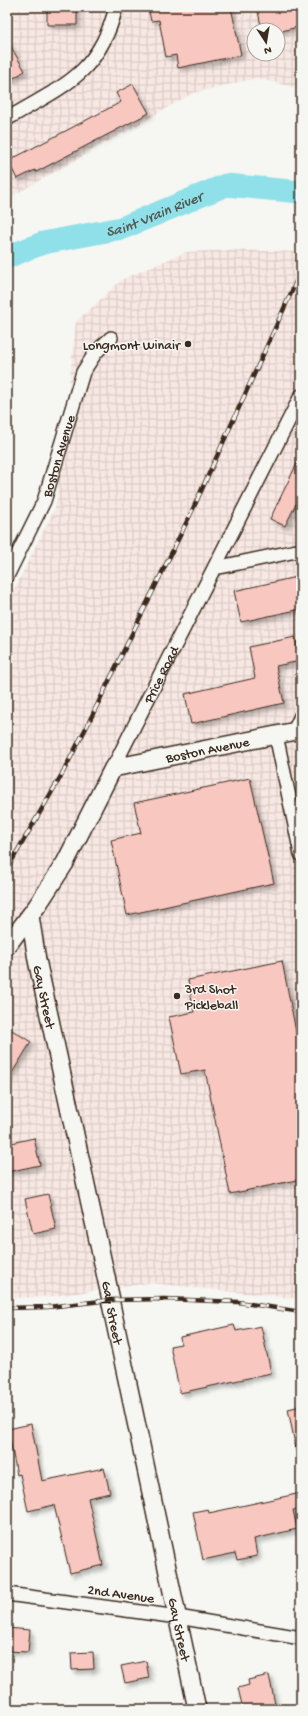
<svg xmlns="http://www.w3.org/2000/svg" width="308" height="1716" font-family="'Gochi Hand',sans-serif">
<defs>
<pattern id="industrial-grid" width="8" height="8" patternUnits="userSpaceOnUse"><rect width="8" height="8" fill="#f7e8e3"/><path d="M0 4h8M4 0v8" fill="none" stroke="#d5c7c2"/></pattern>
<filter id="shadow"><feDropShadow dx="3.5" dy="3.5" stdDeviation="2" flood-color="#0004"/></filter>
</defs>
<rect width="100%" height="100%" fill="#f6f6f2"/>
<filter id="ink" filterUnits="userSpaceOnUse"><feTurbulence type="fractalNoise" baseFrequency=".025" numOctaves="2"/><feDisplacementMap in="SourceGraphic" scale="8" xChannelSelector="R" yChannelSelector="G"/><feConvolveMatrix kernelMatrix="1 2 1 2 8 2 1 2 1" color-interpolation-filters="sRGB"/></filter>
<g filter="url(#ink)">
<path fill="url(#industrial-grid)" fill-rule="evenodd" d="M7,7H301V89L257,78L193,93L7,199ZM254,30H278V54H254Z
M232,250L301,252V1299L150,1283L47,1297L7,1298V604L56,506L76,322L123,279L186,252Z"/>
<g fill="none" stroke-linecap="round" stroke-linejoin="round">
<path stroke="#8fe0e9" stroke-width="23" id="s1" d="M7,257L43,243L122,228L226,185L301,192"/>
</g>
<path fill="#f8c8c0" stroke="#3b2a1e" filter="url(#shadow)" d="M47,7H77V25H47Z
M148,7H231L241,55L178,68L176,55L166,57L159,20L151,21Z
M257,7H301V26L278,32V30H262Z
M7,40L25,71L7,82Z
M133,84L149,113L36,172L35,170L17,179L8,161L121,102L116,93Z
M301,455V494L285,526L270,519Z
M301,576V609L241,622L234,591Z
M295,637L300,661L276,666L284,703L191,724L185,694L255,678L249,647Z
M250,778L274,883L127,915L111,840L141,833L134,803Z
M282,961L301,1057V1179L230,1194L205,1070L181,1074L169,1017L194,1012L188,980Z
M7,1027L31,1042L7,1081Z
M34,1138L40,1165L7,1172V1144Z
M48,1194L56,1229L33,1234L25,1199Z
M234,1325L236,1331L261,1326L271,1373L180,1393L170,1346L181,1344L180,1337Z
M301,1406V1449H296L288,1409Z
M31,1424L42,1481L104,1468L110,1493L88,1498L103,1565L70,1573L54,1505L28,1511L20,1474L17,1475L8,1429Z
M301,1493V1509L293,1510L297,1529L254,1539L257,1556L237,1560L235,1553L203,1560L193,1512L208,1509L209,1513Z
M7,1628L30,1630L28,1652L7,1651Z
M93,1652L94,1669L72,1670L71,1653Z
M146,1661L149,1678L125,1683L121,1666Z
M269,1675L276,1709H243L238,1688L249,1685L248,1680Z"/>
<g fill="none" stroke-linecap="round" stroke-linejoin="round">
<g stroke="#3b2a1e" stroke-width="16">
<g id="minor">
<path d="M7,119C62,86 99,75 116,7"/>
<path d="M215,568L301,550"/>
<path id="s2" d="M7,576L44,501L83,372L96,352L111,338"/>
<path d="M294,731L301,716"/>
<path d="M276,735L301,854"/>
<path id="s3" d="M113,768L301,396"/>
<path d="M7,1594L178,1617L301,1638"/>
</g>
</g>
<g stroke="#3b2a1e" stroke-width="20">
<g id="tertiary">
<path id="s4" d="M30,916L37,960L111,1300V1304L197,1709"/>
<path id="s5" d="M7,946L37,906L65,863L113,768L301,730"/>
</g>
</g>
<use href="#minor" stroke="#f6f6f2" stroke-width="13"/>
<use href="#tertiary" stroke="#f6f6f2" stroke-width="17"/>
<g stroke="#3b2a1e" stroke-width="4.5">
<path id="rail" d="M7,869L61,776L86,728L192,511L301,271
M7,1308L48,1307L111,1300L165,1299L238,1302L301,1312"/>
</g>
<use href="#rail" stroke="#f6f6f2" stroke-width="3" stroke-dasharray="9" stroke-linecap="butt"/>
</g>
</g>
<g fill="#3b2a1e" stroke="#f6f6f2" stroke-width="1.5">
<circle cx="188" cy="344" r="4"/>
<circle cx="177" cy="996" r="4"/>
</g>
<g text-anchor="middle" stroke-width="3" stroke-linejoin="round" paint-order="stroke">
<g font-size="14" fill="#3b2a1e" stroke="#f6f6f2" text-anchor="end">
<text x="180" y="349">Longmont Winair</text>
<text x="185" y="993" text-anchor="start">3rd Shot<tspan x="185" dy="16">Pickleball</tspan></text>
</g>
<g font-size="14" fill="#3b2a1e" stroke="#f6f6f2">
<text dy="5" stroke="none"><textPath href="#s2" startOffset="131">Boston Avenue</textPath></text>
<text dy="5" stroke="none"><textPath href="#s3" startOffset="105">Price Road</textPath></text>
<text dy="5" stroke="none"><textPath href="#s5" startOffset="304">Boston Avenue</textPath></text>
<text dy="5" stroke="none"><textPath href="#s4" startOffset="82">Gay Street</textPath></text>
<text dy="5" stroke="none"><textPath href="#s4" startOffset="405">Gay Street</textPath></text>
<text transform="translate(121 1593) rotate(8)" y="5">2nd Avenue</text>
<text dy="5" stroke="none"><textPath href="#s4" startOffset="729">Gay Street</textPath></text>
</g>
<g font-size="15" font-style="italic" fill="#505851" stroke="#f6f6f2">
<text dy="5" stroke="none"><textPath href="#s1" startOffset="154">Saint Vrain River</textPath></text>
</g>
</g>
<rect width="308" height="1716" fill="none" stroke="#f6f6f2" stroke-width="24"/>
<rect x="12" y="12" width="284" height="1692" fill="none" stroke="#3b2a1e" stroke-width="1.5" filter="url(#ink)"/>
<g transform="translate(266 42) rotate(168)"><circle r="19" fill="#f6f6f2" stroke="#aba49d"/>
<path d="M0-3L7 15L0 10L-7 15Z" fill="#3b2a1e"/>
<text y="-6" font-size="11" font-weight="bold" text-anchor="middle" fill="#3b2a1e">N</text>
</g>
</svg>
